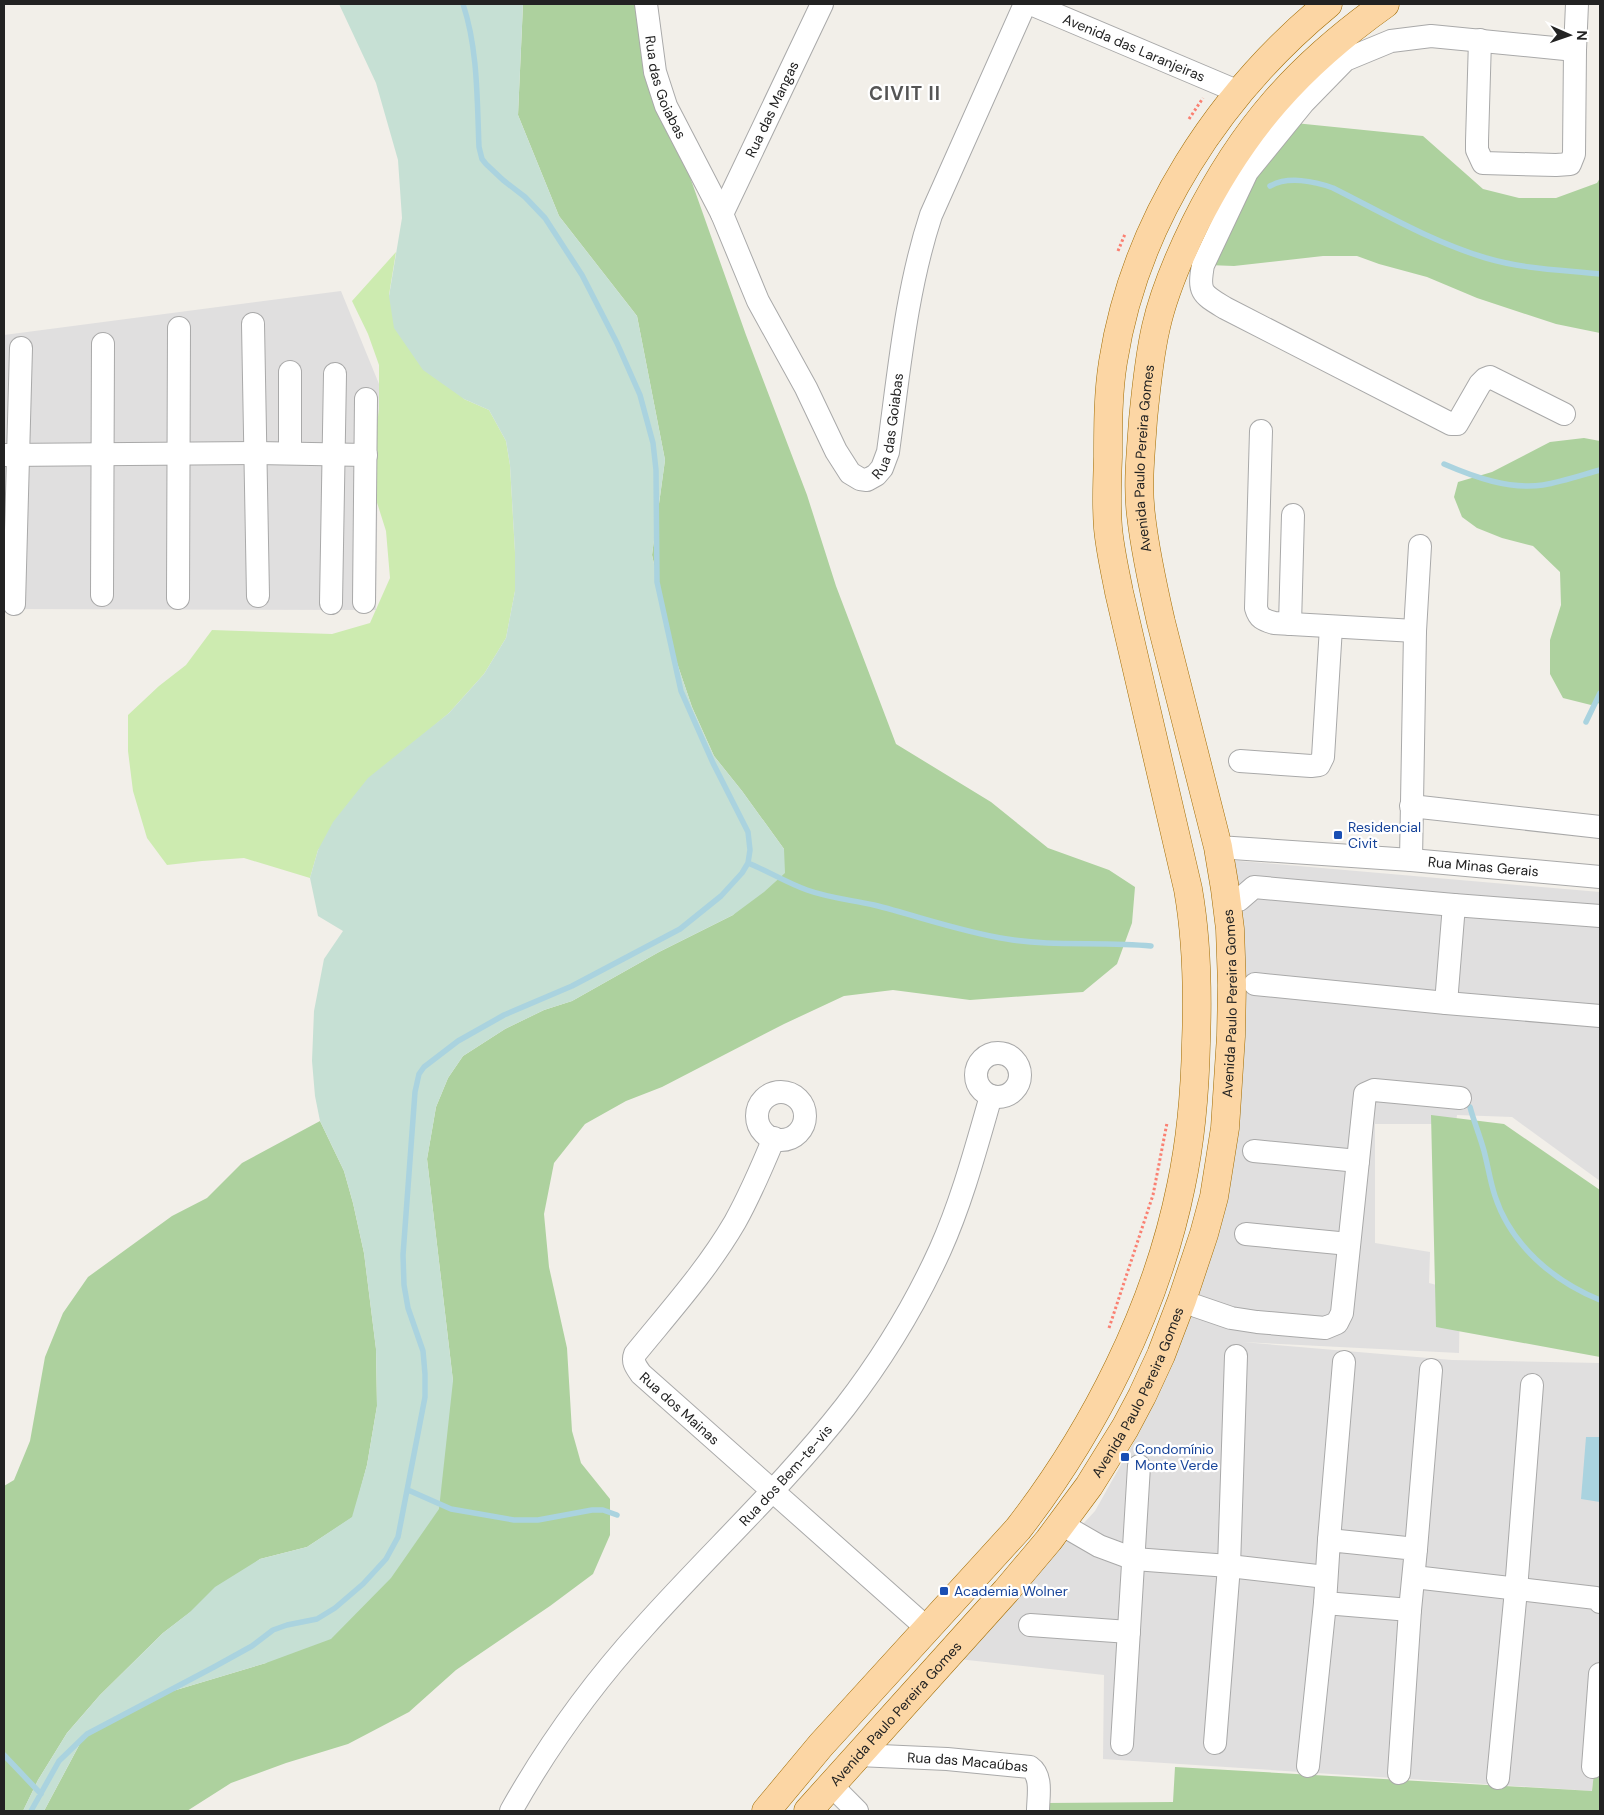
<svg xmlns="http://www.w3.org/2000/svg" width="1604" height="1815" font-family="'DM Sans',sans-serif">
<rect width="100%" height="100%" fill="#f2efe9"/>
<path fill="#e0dfdf" d="M341,291L379,384L376,610L4,609V335Z
M1228,860L1600,892V1181L1512,1117L1457,1115L1456,1124H1375V1243L1430,1252L1429,1283L1460,1291L1459,1353L1242,1342L1452,1360L1600,1363V1718L1592,1791L1103,1759L1104,1675L958,1659L1095,1511L1140,1431L1180,1339L1204,1259Z"/>
<path fill="#cdebb0" d="M396,252L389,295L464,399L489,410L506,441L510,465L515,552V591L506,638L484,674L449,713L416,741L318,850L310,878L244,858L202,861L167,865L147,838L133,791L128,751V715L159,686L186,665L212,630L332,634L370,623L390,578L386,531L374,493V447L379,409V365L368,334L352,301Z"/>
<path fill="#add19e" d="M523,4H636L679,146L746,335L807,495L836,586L896,744L991,802L1048,848L1109,870L1135,887L1132,923L1117,964L1083,992L970,1000L893,990L844,996L784,1024L662,1087L626,1101L585,1124L554,1163L544,1214L549,1267L567,1348L572,1431L581,1463L610,1499V1535L593,1574L550,1606L456,1670L409,1712L348,1744L286,1763L231,1783L187,1811H44L84,1736L166,1693L266,1663L453,1381L427,1159L436,1107L448,1078L463,1056L505,1029L544,1010L572,1001L659,952L733,915L784,849L742,791L714,756L692,707L676,660L652,555L665,460L637,316L559,216L518,115Z
M1285,122L1423,136L1483,189L1519,198H1556L1597,183L1600,178V333L1556,324L1477,298L1427,277L1379,264L1357,256H1323L1234,266L1208,265Z
M1584,438L1600,441V703L1591,705L1563,698L1550,674V640L1561,605L1560,572L1533,546L1502,538L1477,528L1462,517L1454,497L1458,482L1492,472L1550,442Z
M1431,1115L1504,1124L1600,1190V1357L1436,1327Z
M320,1121L344,1171L353,1203L364,1253L376,1349L377,1406L367,1465L353,1517L307,1547L260,1559L163,1633L100,1695L67,1733L38,1780L23,1811H4V1486L14,1480L30,1441L45,1357L63,1313L88,1277L172,1216L207,1198L242,1163Z
M1600,1718V1811H1046V1803L1173,1802L1175,1767L1592,1791Z"/>
<path fill="#c6e0d4" d="M339,4H523L518,115L559,216L637,316L665,460L652,555L676,660L692,707L714,756L742,791L784,849L785,873L764,892L733,915L659,952L572,1001L544,1010L505,1029L463,1056L448,1078L436,1107L427,1159L453,1381L439,1509L391,1578L331,1639L266,1663L166,1693L84,1736L44,1811H23L38,1780L67,1733L100,1695L163,1633L190,1612L215,1587L260,1559L307,1547L352,1517L367,1465L377,1406L376,1349L364,1253L353,1203L344,1171L320,1121L315,1096L312,1061L314,1011L324,959L343,931L318,916L310,878L318,850L333,822L368,778L449,713L484,674L506,638L515,591V552L510,465L506,441L489,410L464,399L423,370L394,328L389,296L402,218L398,160L376,83Z"/>
<path fill="#aad3df" d="M1586,1437H1600V1502L1581,1499Z"/>
<g fill="none" stroke-linecap="round" stroke-linejoin="round">
<path stroke="#aad3df" stroke-width="5.5" d="M1270,186C1288,176 1314,181 1333,188C1383,213 1432,242 1486,258C1523,269 1562,270 1600,274
M1444,464C1474,477 1510,490 1543,485C1562,482 1582,475 1600,470
M1586,722L1600,693
M748,863C768,871 787,883 807,890C829,898 852,900 874,905C918,916 962,932 1007,939C1054,947 1103,941 1151,946
M1470,1107C1474,1122 1480,1136 1484,1151C1488,1166 1490,1181 1495,1196C1511,1245 1553,1281 1600,1300
M408,1490L451,1509L514,1520H538L592,1510H603L617,1515
M4,1755L41,1794
M31,1811L59,1761L87,1734L214,1667L252,1646L273,1630L287,1625L317,1619L335,1608L363,1584L386,1559L398,1537L425,1397V1374L423,1351L408,1308L404,1285L403,1255L415,1092L419,1074L424,1067L458,1041L504,1015L572,986L680,929L721,896L742,873L748,863L750,850L748,832L713,763L681,691L657,582L656,470L653,443L640,395L617,343L582,275L545,218L525,197L503,180L486,164L482,159L479,147C477,100 478,49 463,4"/>
<g stroke="#a9a9a9" stroke-width="24">
<g id="minor">
<path id="s1" d="M646,4L655,72L666,106L722,214L758,301L806,388L836,451L850,473L860,479L867,480L876,475L882,468L888,452C899,372 906,291 931,215L1025,4"/>
<path id="s2" d="M1031,4L1239,92"/>
<path d="M1480,40L1477,141V150L1483,163L1556,165L1570,164L1574,154L1575,50L1577,4"/>
<path id="s3" d="M722,214L822,4"/>
<path d="M253,324L258,596"/>
<path d="M290,372V453"/>
<path d="M1564,414L1490,377L1485,379L1480,384L1457,424H1451L1225,308C1202,294 1198,293 1203,265L1247,172L1304,102L1345,60L1391,41L1431,36L1575,50"/>
<path d="M1261,431L1256,608C1259,619 1264,620 1274,623L1415,631"/>
<path d="M4,455L257,453L366,455"/>
<path d="M102,595L103,344"/>
<path d="M178,598L179,328"/>
<path d="M364,602L366,399"/>
<path d="M331,603L335,374"/>
<path d="M14,604L21,348"/>
<path d="M1290,624L1293,515"/>
<path d="M1240,761L1311,766L1319,765L1323,757L1331,627"/>
<path d="M1411,806L1600,827"/>
<path id="s4" d="M1218,847L1411,860L1600,877"/>
<path d="M1411,860L1415,631L1420,546"/>
<path d="M1227,902L1239,900L1254,887L1454,905L1600,916"/>
<path d="M1255,984L1446,1003L1600,1016"/>
<path d="M1446,1003L1454,905"/>
<circle cx="998" cy="1075" r="22"/>
<circle cx="781" cy="1116" r="24"/>
<path id="s5" d="M774,1138C762,1167 750,1195 735,1222C707,1270 670,1311 635,1354C632,1362 636,1367 641,1374L928,1629"/>
<path d="M1254,1151L1358,1161"/>
<path d="M1246,1234L1349,1244"/>
<path d="M1182,1300L1196,1306L1231,1318L1257,1322L1325,1328L1337,1323L1342,1313L1365,1094L1374,1090L1460,1098"/>
<path d="M1061,1524L1099,1546L1134,1559L1229,1566L1326,1577"/>
<path d="M1329,1540L1416,1549L1410,1610L1325,1603Z"/>
<path d="M1329,1540L1344,1362"/>
<path d="M1416,1549L1431,1370"/>
<path d="M1414,1577L1596,1598L1600,1602"/>
<path d="M1030,1625L1129,1632"/>
<path d="M1215,1743L1229,1566L1236,1356"/>
<path d="M1122,1744L1139,1466"/>
<path id="s6" d="M858,1755L947,1759L1030,1767C1043,1776 1038,1797 1038,1811"/>
<path d="M1308,1766L1325,1603"/>
<path d="M1593,1767L1600,1674"/>
<path d="M1399,1773L1410,1610"/>
<path d="M1498,1778L1516,1590L1532,1385"/>
<path d="M831,1785L857,1811"/>
<path id="s7" d="M511,1811C548,1745 593,1683 644,1627C710,1553 784,1485 845,1407C882,1359 915,1305 940,1250C962,1201 976,1148 991,1096"/>
</g>
</g>
<g stroke="#a06b00" stroke-width="29">
<g id="major">
<path d="M766,1811L821,1745L1018,1529C1094,1431 1156,1309 1181,1186C1191,1139 1195,1091 1196,1043C1198,991 1197,940 1188,889L1119,592C1115,571 1110,550 1108,528C1106,505 1107,481 1108,457C1108,425 1108,393 1113,362C1135,221 1219,94 1328,4"/>
<path id="s8" d="M808,1811L1006,1591L1049,1540L1089,1486L1125,1428L1142,1396L1161,1355L1182,1300L1204,1234L1214,1197L1225,1128L1231,1036L1232,985L1230,929L1225,889L1218,847L1161,622C1153,587 1145,551 1141,515C1137,484 1141,451 1143,420C1146,389 1149,357 1156,327C1164,291 1179,257 1195,224C1243,128 1298,66 1385,4"/>
</g>
</g>
<path stroke="#fa8072" stroke-width="3" stroke-dasharray="2.5 2.5" stroke-linecap="butt" d="M1189,119L1203,98
M1118,251L1125,234
M1109,1328L1153,1195L1167,1123"/>
<use href="#minor" stroke="#fff" stroke-width="22"/>
<use href="#major" stroke="#fcd6a4" stroke-width="28"/>
</g>
<g fill="#1a4fb4" stroke="#fff" stroke-width="2">
<rect x="1333" y="830" width="10" height="10" rx="2.5"/>
<rect x="1120" y="1452" width="10" height="10" rx="2.5"/>
<rect x="939" y="1586" width="10" height="10" rx="2.5"/>
</g>
<g text-anchor="middle" stroke-width="4.5" stroke-linejoin="round" paint-order="stroke">
<g font-size="14" fill="#222" stroke="#fff">
<text dy="5" stroke="none"><textPath href="#s2" startOffset="112">Avenida das Laranjeiras</textPath></text>
<text dy="5" stroke="none"><textPath href="#s1" startOffset="86">Rua das Goiabas</textPath></text>
<text dy="5" stroke="none"><textPath href="#s3" startOffset="116">Rua das Mangas</textPath></text>
<text dy="5" stroke="none"><textPath href="#s1" startOffset="596">Rua das Goiabas</textPath></text>
<text dy="5" stroke="none"><textPath href="#s8" startOffset="1496">Avenida Paulo Pereira Gomes</textPath></text>
<text dy="5" stroke="none"><textPath href="#s4" startOffset="266">Rua Minas Gerais</textPath></text>
<text dy="5" stroke="none"><textPath href="#s8" startOffset="941">Avenida Paulo Pereira Gomes</textPath></text>
<text dy="5" stroke="none"><textPath href="#s8" startOffset="536">Avenida Paulo Pereira Gomes</textPath></text>
<text dy="5" stroke="none"><textPath href="#s5" startOffset="332">Rua dos Mainas</textPath></text>
<text dy="5" stroke="none"><textPath href="#s7" startOffset="435">Rua dos Bem-te-vis</textPath></text>
<text dy="5" stroke="none"><textPath href="#s8" startOffset="131">Avenida Paulo Pereira Gomes</textPath></text>
<text dy="5" stroke="none"><textPath href="#s6" startOffset="110">Rua das Macaúbas</textPath></text>
</g>
<g font-size="14" fill="#164399" stroke="#fff" text-anchor="start">
<text x="1348" y="832">Residencial<tspan x="1348" dy="16">Civit</tspan></text>
<text x="1135" y="1454">Condomínio<tspan x="1135" dy="16">Monte Verde</tspan></text>
<text x="954" y="1596">Academia Wolner</text>
</g>
<g font-size="19" font-weight="bold" letter-spacing="1" fill="#555" stroke="#fff">
<text x="905" y="100">CIVIT II</text>
</g>
</g>
<rect width="1604" height="1815" fill="none" stroke="#222222" stroke-width="10"/>
<g transform="translate(1569 35) rotate(92)" stroke="#ffffff" stroke-width="4" paint-order="stroke">
<path d="M0-4L9 19L0 12L-9 19Z" fill="#222222"/>
<text y="-8" font-size="14" font-weight="bold" text-anchor="middle" fill="#222222">N</text>
</g>
</svg>
